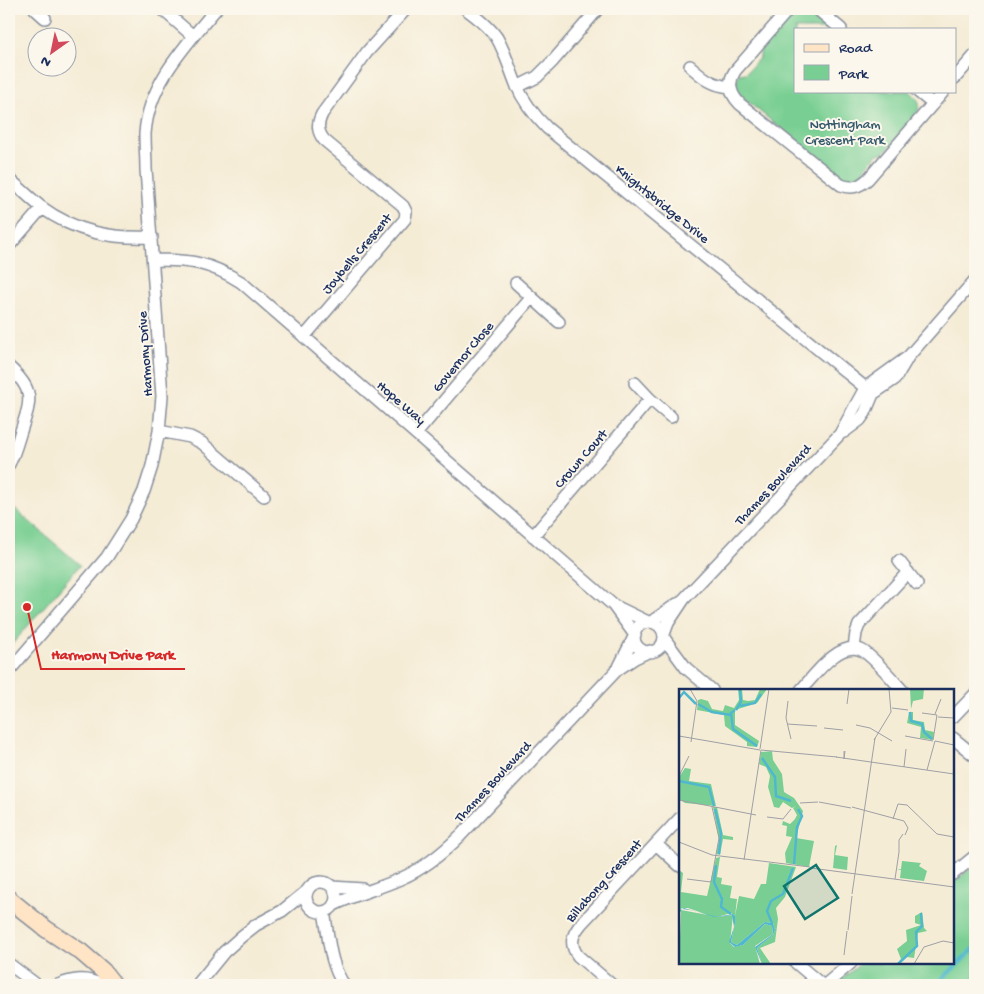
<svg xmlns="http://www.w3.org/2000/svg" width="984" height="994" font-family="'Gochi Hand',sans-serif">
<rect width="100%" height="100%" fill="#fbf7ec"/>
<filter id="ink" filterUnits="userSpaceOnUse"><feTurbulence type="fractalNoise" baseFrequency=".02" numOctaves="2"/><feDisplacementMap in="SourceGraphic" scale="10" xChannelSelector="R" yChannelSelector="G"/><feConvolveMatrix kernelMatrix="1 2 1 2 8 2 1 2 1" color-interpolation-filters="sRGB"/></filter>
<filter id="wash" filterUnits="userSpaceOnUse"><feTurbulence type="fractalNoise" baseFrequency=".0096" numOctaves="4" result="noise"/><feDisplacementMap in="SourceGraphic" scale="20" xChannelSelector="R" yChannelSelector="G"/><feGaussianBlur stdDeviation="1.12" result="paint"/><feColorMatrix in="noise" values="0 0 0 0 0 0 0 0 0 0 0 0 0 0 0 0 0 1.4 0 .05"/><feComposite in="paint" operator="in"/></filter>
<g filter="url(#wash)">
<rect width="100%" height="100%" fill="#f5ecd6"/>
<path fill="#79cf93" stroke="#4a7f78" d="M798,9L810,11L833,29H795V91H910C914,95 918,98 919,104C921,117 892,143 884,153L877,154L864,170V176L853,182L844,180L837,175L741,96C734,89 735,82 739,74L746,73L760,57V50L793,12Z
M9,504L80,565L9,648Z
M975,865V985H835L861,963H953V883Z"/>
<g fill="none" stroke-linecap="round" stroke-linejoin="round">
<path stroke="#50b8ce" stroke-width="4" d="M936,985L975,948"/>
</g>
</g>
<g filter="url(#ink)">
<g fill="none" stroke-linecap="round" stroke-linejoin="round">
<g stroke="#888e9a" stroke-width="14">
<path id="street" d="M35,9L45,18
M162,9L193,36
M466,9C477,17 489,26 497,38C505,52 510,69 516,84C523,101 534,115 547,128L873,394
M789,9L735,71C727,83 730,94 740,104L841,185C852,189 859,187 868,179L944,91
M817,9L841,29
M690,66C704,78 711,85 730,87
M955,78L975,55
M517,87L537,77L553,61L598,9
M917,91L933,104
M9,179C20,188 30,198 41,207C75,232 111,239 152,237
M9,246L42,208
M153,260C190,260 209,262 241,282L613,605L635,635
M516,283L559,322
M304,337L405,219L406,212L403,206L324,140C317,131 317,124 322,114L367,52L406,9
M9,367C37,392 30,402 20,434C17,444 14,455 9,464
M635,383L650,399L671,417
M159,431L190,437L202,443L264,496
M844,432L860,420L865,413L873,394L895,379L907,359
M416,434L531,298
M533,536L650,399
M899,561L917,584
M617,607L648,622
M651,622L677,604
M634 637a15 15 0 1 1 30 0a15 15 0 1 1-30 0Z
M664,634L668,623L684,599L840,434L865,388L908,357L975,280
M664,638L686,668L712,690
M854,648L856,633L859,625L908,572
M619,667L634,637
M9,671L107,557L131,519L144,491L152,466L159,431L162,396L146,169C146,158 145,146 145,134C148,84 186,45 216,9
M801,690C814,676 839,640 861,650C872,655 893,680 902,690
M953,717L975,694
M953,738L975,756
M656,844L680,866
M953,874L975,856
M306 897a15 15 0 1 1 30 0a15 15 0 1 1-30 0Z
M332,887L363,889
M334,905C355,894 378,889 400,879C423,869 442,854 460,836L617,670L635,658L650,651
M324,912C329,937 329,963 344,985
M796,963L822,985
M9,964L37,985
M58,985C74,979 86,977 101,985
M197,985L224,952L242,936L256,925L282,911L308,890
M612,985L578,956C569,944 572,935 581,924L680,818
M825,985L851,963"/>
</g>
<g stroke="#888e9a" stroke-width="19">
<path id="secondary" d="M9,899L46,929L81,952L103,971L114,985"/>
</g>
<use href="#street" stroke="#fff" stroke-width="11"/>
<use href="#secondary" stroke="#ffe4c6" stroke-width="16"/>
</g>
</g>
<g text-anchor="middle" stroke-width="4" stroke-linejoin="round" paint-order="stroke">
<g font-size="14" fill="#32576b" stroke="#fbf7ec">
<text x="845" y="128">Nottingham<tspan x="845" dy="16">Crescent Park</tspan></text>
</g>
<g font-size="14" fill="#1b2f5e" stroke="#fbf7ec">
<text transform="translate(663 203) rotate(39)" y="5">Knightsbridge Drive</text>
<text transform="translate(356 253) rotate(-50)" y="5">Joybells Crescent</text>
<text transform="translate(144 354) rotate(-94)" y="5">Harmony Drive</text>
<text transform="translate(462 356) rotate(-50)" y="5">Governor Close</text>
<text transform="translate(402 402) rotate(41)" y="5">Hope Way</text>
<text transform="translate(580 458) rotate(-49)" y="5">Crown Court</text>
<text transform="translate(772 484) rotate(-47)" y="5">Thames Boulevard</text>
<text transform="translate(492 781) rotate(-47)" y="5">Thames Boulevard</text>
<text transform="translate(603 880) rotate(-48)" y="5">Billabong Crescent</text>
</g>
</g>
<g transform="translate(679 689)">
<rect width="275" height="275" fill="#f5ecd6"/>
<path d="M59,0H63L64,11L69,12L76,11L81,0H88L78,14L56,21V36L80,52L78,58L68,57V53L46,37L45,26L18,21L19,11L22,10L29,12L33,20L44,22L46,16L55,19L60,11ZM231,0H245L244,10L234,12L232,20ZM230,23H234V31L245,33L246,41L255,43L254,51L241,49L242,38L228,34ZM93,62L94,71L103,85L105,103L115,109L124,122L117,149L135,152L130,178L107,174L106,164L113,148L107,147L108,137L103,136L104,132L111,135L116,130L118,126L114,119L117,117L113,119L104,113L100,119L95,118L89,98L91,87L87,78L80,75L82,63ZM6,79L12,80L10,92L32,95L37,117L6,114L0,110V88ZM34,118H38L44,146L54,148V151L44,150L41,166L37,165L40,151ZM158,156L156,166L169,168L168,181L154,179L156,157ZM41,168L38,188L43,189L42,195L53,197L51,209L58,210L56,227L60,207L75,210L82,195H87L90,174L117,178L106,208L97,219L99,230L96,253L81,259L92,275H83L78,259L94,246L96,241L94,234L86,233L58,256L52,253L56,234V227L52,224L38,228L54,226L51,254L55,258L64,256L86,235L93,237L94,245L76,257L81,275H0L2,221L29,226L9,219H3L0,222V181L4,184L2,203L28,207L37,169ZM223,172L242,174L240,177L248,182L245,192L221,189L222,181H218L222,180ZM243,223L245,239L248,242L239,244L235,269L228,268L218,275L222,270L218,260L228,252L227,241L242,236L236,234V227Z" fill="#79cf93"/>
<path d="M5,219L36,228L54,225L56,227V234L52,253L58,256L86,233L94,234L96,241L94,246L78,259L83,275L76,258L94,245L93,237L86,235L64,256L56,258L50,253L55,238L53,226L39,228L11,221L3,220L0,225L1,221Z" fill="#50b8ce"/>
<path fill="none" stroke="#50b8ce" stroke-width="2.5" d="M0,9L5,3L17,15M19,15L33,23L52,26M61,17L76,14L82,5M56,21L52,24L54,40L78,57M57,21L62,13L61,0M231,23L232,32L243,35L245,43L253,50M83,69L96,88L97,107L112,112M0,92L30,98L35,117M36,120L42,144L40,165M115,175L118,138L123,127L119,120M37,176L35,193L43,210L42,218L52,225M93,234L88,222L92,212L104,205L114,179M219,275L238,257L237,243L243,237L242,224"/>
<path fill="none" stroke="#9ea0a6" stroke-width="1" d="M11,0L18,12L12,53M109,12L107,29L112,50M168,15L170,0M213,19L229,21M243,24L258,26L254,51M256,25L262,10M259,28L275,29M108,35L138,37M177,36L191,39L213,52M145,39L164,41M0,47L81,61M226,47L254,52M195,51L212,23L210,0M256,52L275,56M81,60L90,0M82,61L158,68M165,62V70L166,62M157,68L275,85M225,78L227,60M248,81L256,52M0,87L10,67M0,111L77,126M140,113L172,119M121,114L139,113M173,118L225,132L229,139L226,146M88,128L104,130L112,120M214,130L219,115L228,116L258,145L275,148M0,153L33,166L131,178M220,163V151L224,145M65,171L82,61M132,179L275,198M8,190L32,193L40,149L33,118M216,190L220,163M173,205L196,49M169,241L173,207M165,266L168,242M235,275L245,258L264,252L275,254"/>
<path fill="#0f766e" fill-opacity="0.15" stroke="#0f766e" stroke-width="2.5" d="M137,176L159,209L126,230L105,197Z"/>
<rect width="275" height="275" fill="none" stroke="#1b2f5e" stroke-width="2.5"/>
</g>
<path fill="none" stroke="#d62828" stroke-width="2" d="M27 607L41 669H185"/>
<circle fill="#d62828" stroke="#fbf7ec" stroke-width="2" cx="27" cy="607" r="5"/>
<g font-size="15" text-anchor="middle" font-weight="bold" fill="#d62828" stroke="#fbf7ec" stroke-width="4" stroke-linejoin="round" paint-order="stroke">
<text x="113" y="659">Harmony Drive Park</text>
</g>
<rect width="984" height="994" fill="none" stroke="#fbf7ec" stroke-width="30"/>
<rect x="794" y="28" width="162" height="65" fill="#fbf7ec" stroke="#a1a7b3"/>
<rect x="804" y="44" width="25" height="8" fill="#ffe4c6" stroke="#a1a7b3"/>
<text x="839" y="52" font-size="15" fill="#1b2f5e">Road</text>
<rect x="804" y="65" width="25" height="15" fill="#79cf93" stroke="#a1a7b3"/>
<text x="839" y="78" font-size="15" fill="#1b2f5e">Park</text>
<g transform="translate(52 52) rotate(213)"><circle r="24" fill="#fbf7ec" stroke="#a1a7b3"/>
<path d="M0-4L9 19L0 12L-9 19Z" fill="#d1495b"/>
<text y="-8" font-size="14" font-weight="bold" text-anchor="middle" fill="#1b2f5e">N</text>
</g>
</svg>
